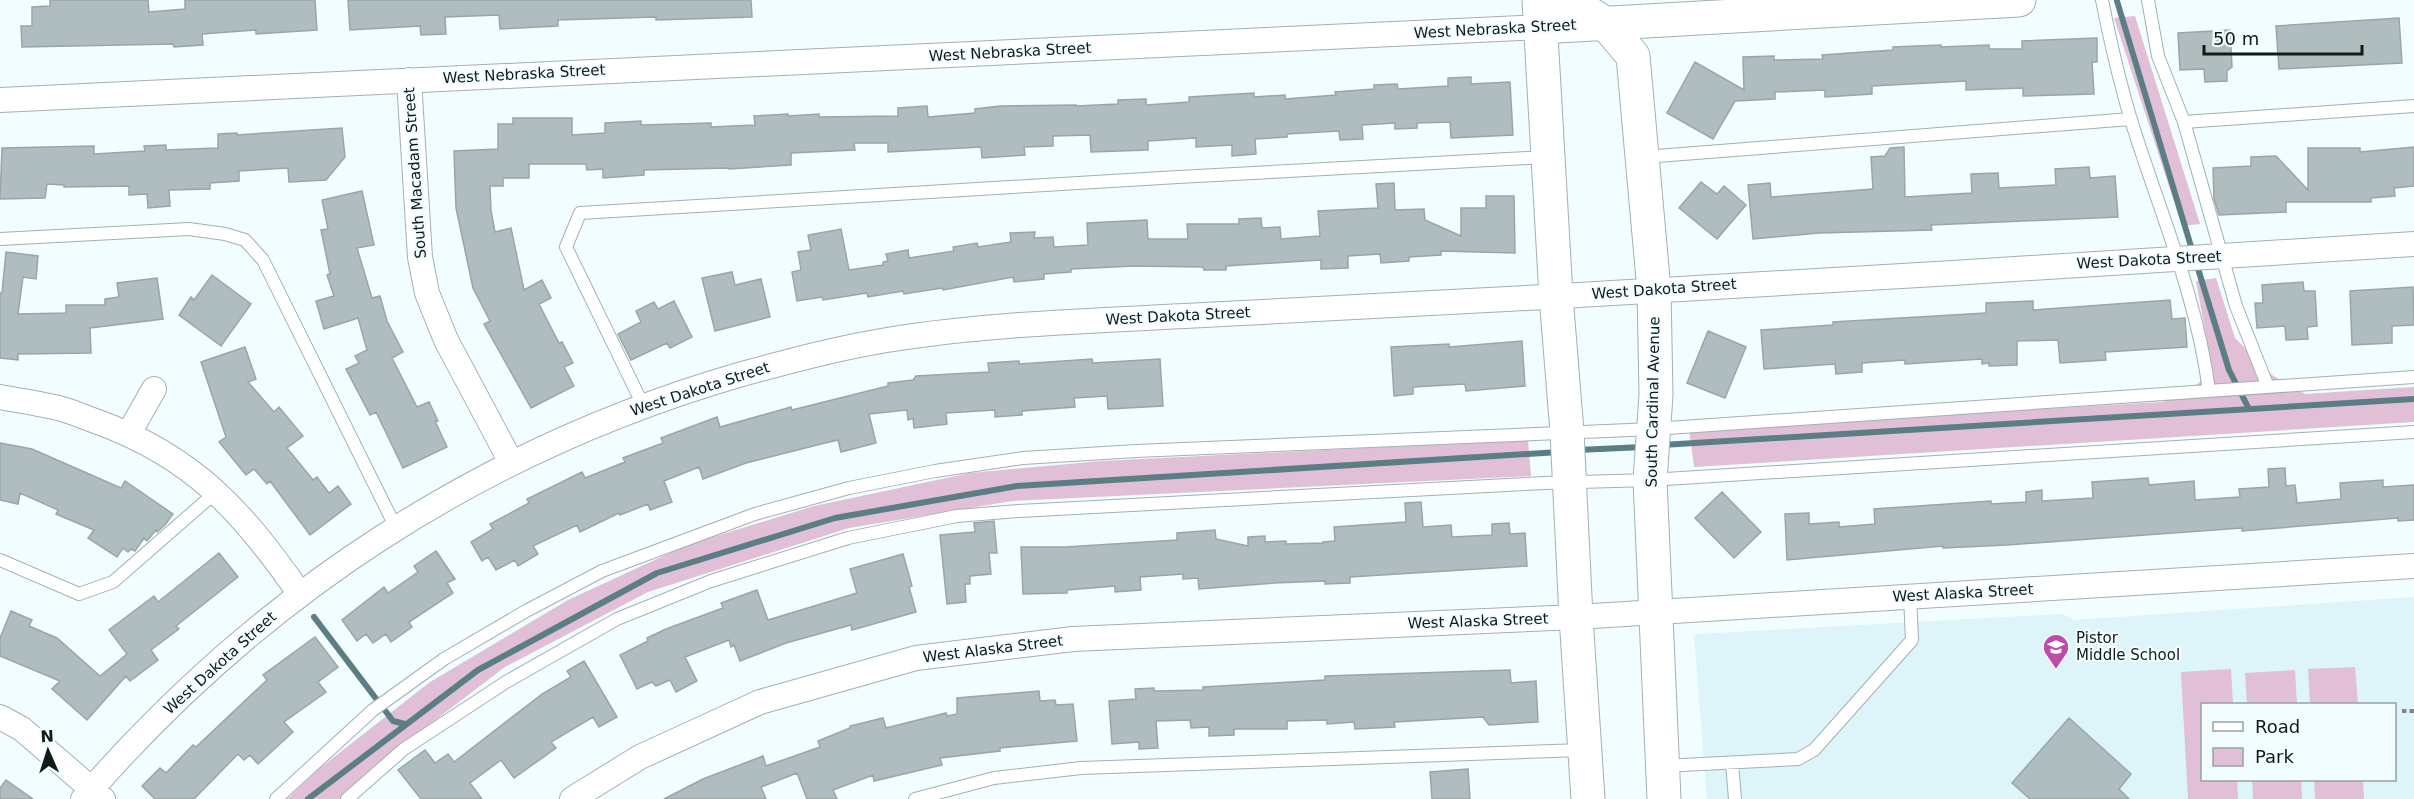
<svg xmlns="http://www.w3.org/2000/svg" width="2414" height="799" font-family="'DejaVu Sans',sans-serif">
<rect width="100%" height="100%" fill="#f1fdff"/>
<path fill="#ddf4f8" fill-rule="evenodd" d="M2414,597V799H1707L1694,636L1698,634L2063,614L2074,620ZM2202,704H2394V780H2202Z"/>
<path fill="#e1bfd7" d="M2135,16L2200,224L2182,226L2114,18Z
M2216,278L2235,338L2272,375L2305,394L2414,387V422L1694,467L1689,429L2163,402L2199,383L2211,363L2196,281Z
M1528,440L1531,476L1012,501L849,528L648,592L505,667L388,756L342,799H287L320,768L430,682L568,600L687,545L814,506L970,473L1101,461Z
M2355,667L2358,704H2310L2308,669Z
M2231,669L2233,704H2202V780H2237L2238,799H2188L2181,672Z
M2295,670L2297,704H2247L2245,673Z
M2252,780H2301L2302,799H2253Z
M2314,780H2363L2364,799H2315Z"/>
<g fill="none" stroke-linecap="round" stroke-linejoin="round">
<path stroke="#5b7e84" stroke-width="6" d="M2117,1L2193,253
M2196,262L2229,370L2249,409
M1662,445L2414,399
M1578,450L1643,447
M314,617L393,721L405,724
M308,799L478,670L657,573L835,518L1017,486L1559,452"/>
</g>
<path fill="#afbdbf" stroke="#99a6a9" stroke-width="1.5" d="M50,0H148L149,12L185,9V0H315L317,30L256,34V30L202,34L203,45L174,47L173,44L22,47L21,26H32V7L50,6Z
M348,0H751L752,17L656,20V17L558,20V26L500,29L499,15L445,17L446,34L421,35L420,26L350,30Z
M2399,18L2402,63L2279,69L2276,26Z
M2230,30L2232,67L2227,71V81L2205,82L2204,69L2180,70L2178,33Z
M2097,38V62H2092L2094,94L2023,96V88L1966,90V81L1872,86V94L1825,97V90L1775,92V99L1735,101L1713,139L1667,113L1695,62L1744,90L1743,57L1774,56V60L1823,59L1822,55L1893,50V47L1941,45V47L1989,45V49H2022V41Z
M1471,77V84L1510,82L1513,135L1451,138L1450,122L1417,123V128L1395,129V123L1362,125L1363,139L1340,140L1339,131L1287,134V137L1255,139L1256,154L1232,156V145L1196,147V138L1148,141V150L1091,152L1090,135L1053,136V146L1024,147L1025,155L982,158L981,147L888,152V143H854L855,150L791,153V165L729,169V168L644,170V175L603,178V169L587,170L586,164H529V178H503V186H490L491,211L495,232L511,228L524,290L542,280L551,298L539,304L559,343L562,342L573,363L564,367L574,386L531,408L484,324L490,321L473,288L456,208L454,151L498,149V124H513V118H572V135L605,133V123L641,121V125L711,123V127L755,125L754,116L788,114V116L819,114V117L898,116V108L927,106L928,117L975,113V109L1000,106L1076,105V106L1118,104V100L1146,99V105L1189,102V97L1254,93V97L1285,95V99L1336,95L1335,92L1374,89V85L1397,84L1398,89L1448,86V78Z
M342,128L345,157L326,180L289,182L288,168L239,171V181L210,183V189L169,190L170,206L148,208L147,194L129,195V186L64,187V185L47,184L45,198L0,199L2,148L94,146V154L145,151L144,146L166,145V150L218,148V134L237,133V135Z
M1904,147L1905,197L1972,193L1971,174L1998,173L1999,188L2056,185L2055,169L2089,167L2090,178L2115,176L2118,217L1931,225L1932,230L1819,233L1753,239L1748,185L1770,183L1771,197L1873,189L1871,157L1885,156L1890,148Z
M2414,147V186L2394,188L2395,196L2371,198V202H2286V212L2219,215L2214,199L2213,168L2251,166V157L2276,156L2308,190V148H2360V152Z
M1701,182L1717,194L1724,186L1746,205L1717,239L1679,208Z
M1394,183L1395,210L1424,209L1425,220L1461,236V208H1486V196H1514L1515,253L1441,251V255L1409,257V261L1381,263L1380,254L1348,256V268L1321,269V260L1226,266V270H1204L1203,267L1134,266L1071,269V272L1044,274V279L1014,282L1013,277L943,290L942,288L904,294L903,291L868,297L867,293L823,300L822,297L797,301L792,272L801,270L798,252L811,250L808,235L841,229L849,270L883,265V262L888,261L886,254L908,250L909,258L954,251L953,247L977,243L978,247L1011,242L1010,233L1035,232L1034,238L1053,237L1054,247L1088,245L1087,223L1147,220L1148,239H1188L1187,224H1239V219L1261,218L1262,228L1280,227L1281,239L1320,236L1318,211L1378,208L1376,184Z
M362,191L374,245L357,248L372,298L380,296L387,321L403,352L392,358L417,407L429,402L438,421H435L447,447L403,468L376,412L370,415L346,369L359,363L355,356L367,350L358,318L324,329L316,301L334,296L327,275L330,274L321,230L328,229L322,200Z
M6,252L38,256L36,279L23,277L18,314L66,313V305H105V299L119,297L117,283L157,278L163,319L90,328L91,353L18,354V360L0,358V293H2Z
M732,272L735,285L761,279L770,317L715,331L702,278Z
M212,275L251,304L221,346L179,315L191,297L194,300Z
M2303,282L2304,291H2315L2317,326L2307,327L2308,339L2286,340L2285,326L2257,328L2255,303H2263L2262,285Z
M2413,287L2414,325L2392,326V343L2352,345L2350,291Z
M2170,300L2172,319L2185,318L2187,347L2105,352L2106,360L2060,363L2058,340L2017,341V365L1989,366V363L1982,364V359L1905,364V360L1862,363V372L1836,374L1835,364L1764,369L1761,330L1833,325V322L1986,313V303L2033,301V310Z
M674,301L692,337L670,348L667,343L631,360L618,334L641,322L636,311L654,302L658,309Z
M1708,331L1746,347L1725,398L1687,383Z
M1522,341L1525,386L1466,391L1465,384L1413,387V394L1394,396L1391,347L1449,344V347Z
M245,347L256,379L248,382L274,412L279,407L303,436L287,448L313,480L317,477L329,493L338,486L351,504L310,535L270,481L267,484L254,469L246,475L219,442L226,437L201,362Z
M1092,359L1093,363L1160,359L1163,406L1108,409L1107,396L1074,398L1075,407L1022,411V415L995,417V410L946,413L947,424L914,428L913,418L908,420L907,410L869,414L876,443L841,452L838,440L821,444L746,463L703,479L699,467L664,481L672,502L650,510L648,504L620,515L619,513L580,532L577,525L533,546L538,554L518,566L515,560L496,570L488,557L482,561L471,542L493,529L490,524L529,503L527,499L582,472L585,478L625,462L623,458L663,443L661,438L717,417L720,427L791,407L792,410L888,386V383L913,380L916,376L989,372L988,363L1019,361V364Z
M0,443L32,449L121,488L125,481L173,514L165,525L157,532L156,530L147,541L144,538L135,551L131,549L128,552L123,548L117,557L88,538L94,530L56,514L58,510L20,493L18,504L0,500Z
M2285,468L2286,486L2295,485L2297,503L2341,499L2340,483L2383,480V487L2414,485V520L2398,521V518L2242,531V528L2007,545L1943,548V546L1787,560L1785,514L1809,513V524L1839,522V527L1875,524L1874,509L1991,501V504L2026,502V492L2042,490V501L2093,498L2092,482L2148,478L2149,485L2194,481L2195,500L2240,497L2239,489L2269,487L2268,469Z
M1722,492L1761,532L1734,558L1695,518Z
M1421,502L1423,527L1451,525L1452,537L1492,535V524L1509,523L1510,534L1525,533L1527,566L1350,577V583L1325,584V581L1274,583L1199,589L1198,578L1183,579V574L1140,577L1141,590L1115,592V586L1067,590V593L1023,594L1021,547H1065L1177,540V533L1215,530L1216,539L1248,546V537L1265,536V542L1286,541V544L1323,543V542L1335,541L1334,527L1406,522L1405,503Z
M994,521L997,553H989L991,574L970,576V584H965L966,602L947,604L940,535L975,532L974,523Z
M436,551L455,579L447,583L453,593L409,622L412,627L391,642L386,634L373,643L366,634L357,641L342,620L384,587L388,593L418,572L414,566Z
M219,553L238,577L176,626L179,629L151,650L158,660L130,681L126,676L87,720L52,689L60,681L0,656V638L11,611L32,620L29,626L57,638L100,676L127,654L109,630L154,596L158,602Z
M903,554L912,586L909,587L916,612L852,630L851,625L786,643L740,661L734,645L731,647L729,640L685,657L697,681L676,692L670,680L656,686L652,682L637,689L620,655L648,641L647,638L666,629L723,608L721,603L757,590L768,620L857,593L850,569Z
M315,637L338,667L318,682L326,692L284,722L293,732L258,764L250,755L244,760L238,754L194,799H155L142,786L160,768L166,773L193,745L196,747L267,680L263,675Z
M584,661L617,717L599,727L593,717L551,742L556,748L514,778L501,760L470,783L482,799H421L398,770L425,750L435,763L448,754L454,762L542,694L571,677L567,671Z
M1510,670L1511,683L1536,681L1538,722L1489,725L1483,717L1394,722L1395,727L1355,729L1354,722L1327,724V720L1287,721V729H1234V735L1209,736V727L1191,728L1190,720L1156,721L1158,748L1139,749V742L1112,744L1109,701L1136,699L1135,689L1154,688V691L1203,690V687L1325,680V676Z
M1039,691L1040,701L1055,700L1056,705L1073,704L1077,741L1000,748V751L940,758L942,765L874,781L873,775L833,790L837,799H807L797,773L761,787L766,799H664L703,779L763,756L766,766L820,747L818,741L850,728V726L883,718L886,728L946,713L947,716L957,714V698Z
M2069,718L2131,774L2119,789L2129,799H2030L2012,783Z
M1468,769L1470,799H1432L1430,772Z
M6,780L33,799H0V788Z"/>
<g fill="none" stroke-linecap="round" stroke-linejoin="round">
<g stroke="#a3b0b3" stroke-width="14">
<path id="lane" d="M2102,0C2110,40 2119,80 2131,120C2159,210 2197,296 2209,391
M2148,0L2158,56L2184,122L2236,306L2268,387
M2184,122L2414,106
M1644,157L2131,119
M0,239L189,229L225,234L245,240L263,260L396,528
M643,405L566,247L580,213L1178,177L1546,157
M0,560L79,594L113,582L216,492
M1732,763L1735,799
M1663,766L1798,759L1814,750L1912,640L1910,596
M276,799L373,710L444,659L526,611L602,571L755,514L849,488L935,471L1023,458L1136,451L1653,429L2414,377
M347,799L404,749L506,682L617,619L711,581L848,538L957,516L1019,511L1544,483L1650,480L2414,432
M915,799L994,778L1081,768L1582,750"/>
</g>
<g stroke="#a3b0b3" stroke-width="26">
<path id="street" d="M409,80L420,257L427,293L446,340L511,462
M0,100L1540,27
M0,397C18,400 36,403 54,407C69,410 84,417 98,422C194,457 243,512 300,594
M129,433L154,389
M0,717L22,729L103,799
M83,799C260,594 482,449 742,374C790,361 838,348 887,340C986,324 1085,321 1185,316C1305,309 1425,303 1545,297C1835,281 2124,262 2414,244
M572,799L640,757L760,702L916,658L1073,639L1576,617L2414,566"/>
</g>
<g stroke="#a3b0b3" stroke-width="35">
<path id="secondary" d="M1539,0L1556,296L1567,432L1576,617L1588,799
M1568,0L1606,24L1633,56L1654,290L1656,395L1650,480L1664,799
M1540,27L2019,0"/>
</g>
<path stroke="#7f8789" stroke-width="4" stroke-dasharray="4.5 3" stroke-linecap="butt" d="M2402,711H2414"/>
<use href="#lane" stroke="#fff" stroke-width="12"/>
<use href="#street" stroke="#fff" stroke-width="24"/>
<use href="#secondary" stroke="#fff" stroke-width="33"/>
</g>
<defs>
<g id="school-pin" transform="scale(1.35)"><path d="M0 17L-7.5 6A9.5 9.5 0 1 1 7.5 6Z" fill="#bf4ca7" stroke="#f1fdff"/><path d="M0-5L7-2L0 1L-7-2ZM-4 1L0 2.5L4 1V4Q0 6-4 4Z" fill="#fff"/></g>
</defs>
<g fill-rule="evenodd">
<use href="#school-pin" x="2056" y="647"/>
</g>
<g text-anchor="middle" stroke-width="4.5" stroke-linejoin="round" paint-order="stroke">
<g font-size="15" fill="#131819" stroke="#f1fdff">
<text transform="translate(1495 29) rotate(-3)" y="5">West Nebraska Street</text>
<text transform="translate(1010 52) rotate(-3)" y="5">West Nebraska Street</text>
<text transform="translate(524 74) rotate(-3)" y="5">West Nebraska Street</text>
<text transform="translate(415 173) rotate(-94)" y="5">South Macadam Street</text>
<text transform="translate(2149 260) rotate(-3)" y="5">West Dakota Street</text>
<text transform="translate(1664 289) rotate(-4)" y="5">West Dakota Street</text>
<text transform="translate(1178 316) rotate(-3)" y="5">West Dakota Street</text>
<text transform="translate(700 389) rotate(-18)" y="5">West Dakota Street</text>
<text transform="translate(1653 402) rotate(-89)" y="5">South Cardinal Avenue</text>
<text transform="translate(1963 593) rotate(-3)" y="5">West Alaska Street</text>
<text transform="translate(1478 621) rotate(-2)" y="5">West Alaska Street</text>
<text transform="translate(993 649) rotate(-7)" y="5">West Alaska Street</text>
<text transform="translate(220 663) rotate(-42)" y="5">West Dakota Street</text>
</g>
<g font-size="15" fill="#131819" stroke="#f1fdff" text-anchor="start">
<text x="2076" y="643">Pistor<tspan x="2076" dy="17">Middle School</tspan></text>
</g>
</g>
<rect x="2201" y="703" width="195" height="78" fill="#f1fdff" stroke="#98a1a3" stroke-width="1.5"/>
<rect x="2213" y="722" width="30" height="9" fill="#ffffff" stroke="#98a1a3" stroke-width="1.5"/>
<text x="2255" y="733" font-size="18" fill="#131819">Road</text>
<rect x="2213" y="748" width="30" height="18" fill="#e1bfd7" stroke="#98a1a3" stroke-width="1.5"/>
<text x="2255" y="763" font-size="18" fill="#131819">Park</text>
<g transform="translate(48 751) rotate(357)" stroke="#f1fdff" stroke-width="4.5" paint-order="stroke">
<path d="M0-4.5L10 22L0 15L-10 22Z" fill="#131819"/>
<text y="-9" font-size="16" font-weight="bold" text-anchor="middle" fill="#131819">N</text>
</g>
<path d="M2204 45v9h158v-9" fill="none" stroke="#131819" stroke-width="3"/>
<text x="2213" y="45" font-size="18" fill="#131819" stroke="#f1fdff" stroke-width="4.5" paint-order="stroke">50 m</text>
</svg>
